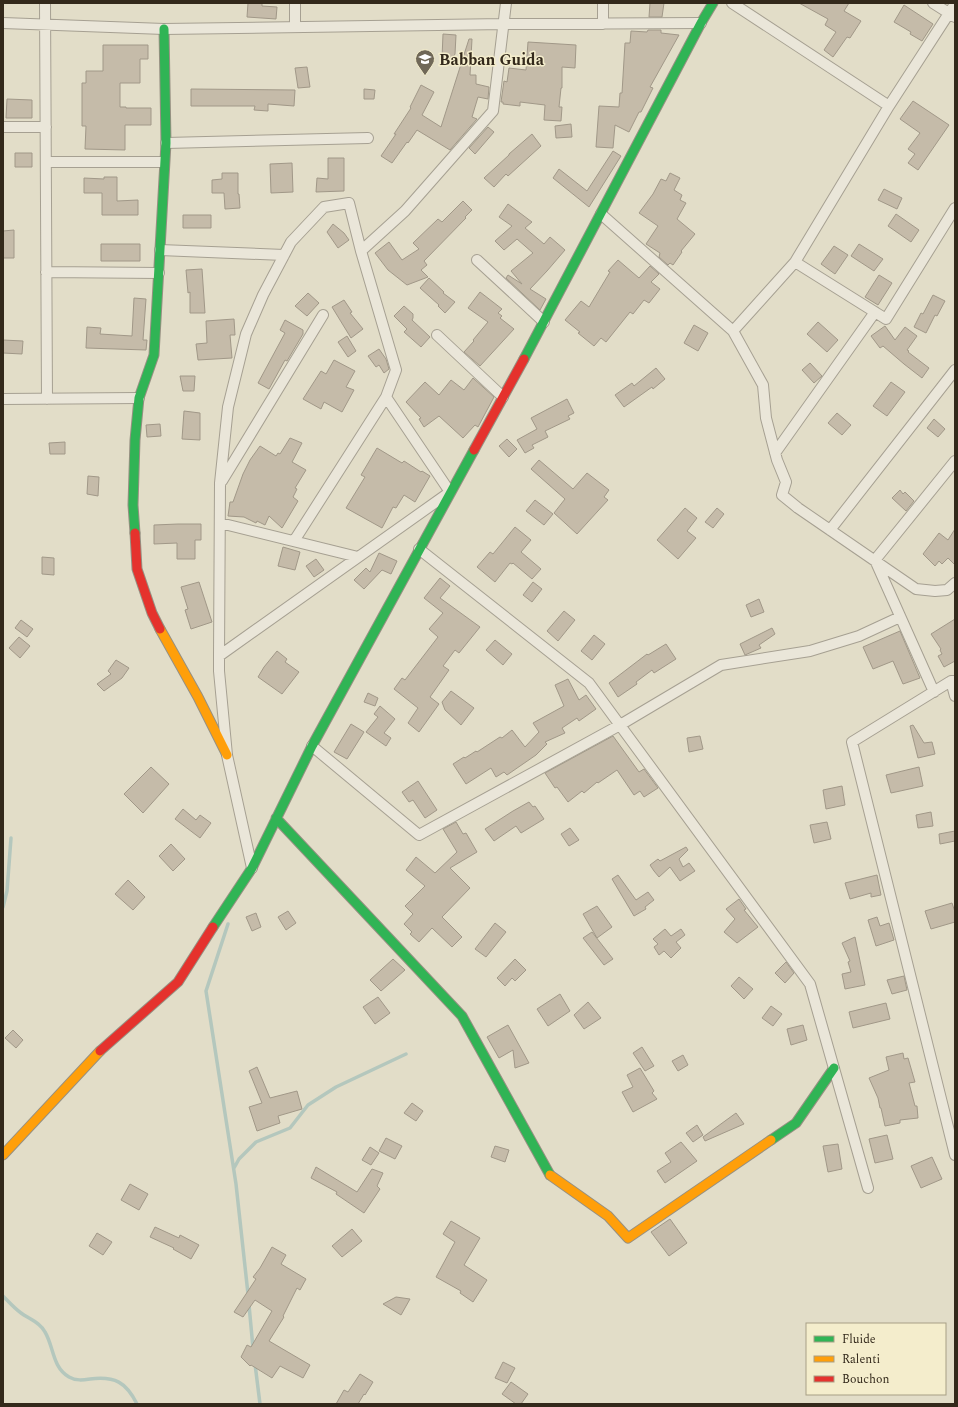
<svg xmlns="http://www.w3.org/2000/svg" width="958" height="1407" font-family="Spectral,serif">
<rect width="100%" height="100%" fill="#e2ddc8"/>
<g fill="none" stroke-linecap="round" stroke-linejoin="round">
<path stroke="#b4c7bd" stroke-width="3.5" d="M3,907L7,891L11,838
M228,924L206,991L236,1184L248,1294
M234,1168L239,1159L256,1142L290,1128L308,1105L336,1087L406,1054
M3,1296C9,1302 14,1308 21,1313C29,1319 40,1322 45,1332C54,1347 52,1367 69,1377C76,1381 83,1380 90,1379C115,1376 126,1382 137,1404
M249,1305L253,1348
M255,1364L260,1404"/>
</g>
<path fill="#c5bba9" stroke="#a19888" d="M248,3H262V6L277,7L276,19L247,17Z
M650,3H664L662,17H649Z
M799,3H849L844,11L861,21L850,38L847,37L833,57L824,50L836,32L825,25L828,19Z
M904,5L933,24L922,41L910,34L911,32L894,22Z
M648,30H661V33L679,35L650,87L653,88L641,112H639L629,132L615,125L613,148L596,147L599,106L619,107L620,93H622L625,43H630L631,31L647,32Z
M443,34L456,35L455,54L452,59L442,58Z
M469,39H472L470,75H476V84L489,87L488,99L478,97L472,117L477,119L450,150L417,130L408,143L407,142L392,163L381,156L396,134H394L411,108L410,107L421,85L434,92L422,115L441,127Z
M528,42L576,45L575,68L562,67V88H561L559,107H562L561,121L544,120L545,105L520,102V106L503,104V102H501L504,81L507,82L509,68L526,70Z
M103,45H148V59H140V83H120V107H126V108H151V125H125V150L85,149L86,126H82V83H86V71H103Z
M307,67L310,87L298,88L295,68Z
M191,89L295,90L294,106L268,104V111L254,110L255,106H191Z
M364,89L375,90L374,99H364Z
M7,99L32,100V118H6Z
M913,101L949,125L918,170L908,163L915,154L908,149L920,133L900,119Z
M571,124L572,137L556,138L555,126Z
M488,127L494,132L475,154L469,148Z
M532,134L541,146L508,176L506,174L494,187L484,178L509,155V154Z
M613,151L621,156L589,207L553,178L559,169L587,191Z
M15,153H32V167H15Z
M328,158H344V191L316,192L317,178L328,179Z
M292,163L293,192L271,193L270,164Z
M222,173H238V194H239L240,208L225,209L224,193H212V180L222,179Z
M670,173L680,178L674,190L682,195L680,200L686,203L677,219L695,234L681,251L682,252L673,265L670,263L668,265L659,257L660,253L646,244L658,226L639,213L653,194L661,179L666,181Z
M104,177H117V201L138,200V215H102V193H84V178L104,179Z
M884,189L902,198L897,209L878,200Z
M463,201L472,210L465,217L466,218L424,261L427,265L421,270L428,277L407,285L388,270L375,253L389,242L402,260L419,249L413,243L438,219L442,222Z
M508,204L532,222L525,228L544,244L550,237L565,250L547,271L530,289L546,299L540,310L506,278L508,275L522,284L511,271L533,253L517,239L504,250L495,241L512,226L499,217Z
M896,214L919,230L911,242L888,226Z
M183,215H211V228H183Z
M333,224L344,233L349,240L338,248L327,232Z
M14,230V258H3V231Z
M101,244H140V261H101Z
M859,244L883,259L874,271L851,256Z
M834,246L848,255L835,274L821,264Z
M618,260L639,278L650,266L659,274L651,282L660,289L649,303L644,300L633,314L630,312L606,342L601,338L594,346L578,333L580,332L565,320L581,301L589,307L610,272L608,271Z
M202,269L205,313H190V292L188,293L186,270Z
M879,275L892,283L878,305L865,297Z
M429,278L444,292L443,293L455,302L445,313L438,306L439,305L420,288Z
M480,292L502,309L498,313L502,316L500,318L514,329L480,366L464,352L474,341L473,340L488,322L468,308Z
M308,293L319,303L307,316L295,306Z
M933,295L945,301L937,316L935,315L926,333L914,327L921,313L923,314Z
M134,298L146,299L143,340H147L146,350L86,348L87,327L101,328L100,334L132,336Z
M344,300L352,312L350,313L363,329L351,338L332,307Z
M404,306L413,314V318L412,320L430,337L421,347L404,332L407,329L394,316Z
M234,319L235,335H230L232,358L198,360L196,344L207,343L206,321Z
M285,320L303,330V334L287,361L285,360L269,389L258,383L285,333L280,330Z
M818,322L838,340L827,352L807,334Z
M694,325L708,333L698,351L684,343Z
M885,326L895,340L905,327L917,336L907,350L909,351L908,352L929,368L922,378L904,364L883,346L880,348L871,336Z
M347,336L356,351L348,357L338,342Z
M3,340L23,341L22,354L3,353Z
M379,349L386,359L389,369L384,373L379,365L376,367L368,356Z
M334,360L355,371L346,387L354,390L342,412L324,402L321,409L303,399L321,371L326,374Z
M810,363L822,376L814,383L802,370Z
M656,368L665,379L653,389L652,387L624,407L615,395L632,383L634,386Z
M180,376H195L194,391H183Z
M473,378L494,397L478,427L475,425L463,438L439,416L424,427L419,419L421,418L406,402L425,382L439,395L451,380L464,390Z
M891,382L905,392L887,416L873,406Z
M567,399L574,413L568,416L570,419L545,431L548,437L532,445L534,448L525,453L517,440L537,429L531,418Z
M184,411L200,413V440L182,439Z
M837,413L851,425L842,435L828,423Z
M934,419L945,429L938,437L927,428Z
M160,424L161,436L147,437L146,425Z
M290,438L302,443L292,462L306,470L295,488L297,489L293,497L298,501L282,528L269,516L265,525L257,521L256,523L244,517L228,516L230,502H233L243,474L250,460L260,446L276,456L278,453L280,454Z
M507,439L517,449L509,457L499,446Z
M65,442V454H50L49,443Z
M377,448L402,463L404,461L421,472L422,471L430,476L415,502L404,495L396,508L393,507L382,528L346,508L365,477L361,475Z
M539,460L573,489L587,473L609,490L604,497L608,500L577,534L554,513L565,499L531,469Z
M88,476L99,477L98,496L87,494Z
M900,490L903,494L905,492L914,501L906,511L892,498Z
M535,500L553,514L544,525L526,511Z
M685,508L697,518L687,531L696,538L678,559L657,540Z
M717,508L724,514L713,528L705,522Z
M178,524H201V540H195V559H177V543L154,544V525Z
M515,527L531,540L521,552L541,569L532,579L513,563L512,564L510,563L495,582L477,567L490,552L493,554Z
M955,529V565L948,558L942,564L939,561L935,566L923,554L939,533L948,540Z
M283,547L300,552L295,570L278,566Z
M379,553L397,561L391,574L382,570L364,589L354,580L366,568L370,572Z
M42,557L54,558V575L42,574Z
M316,559L324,570L314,577L306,566Z
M440,578L450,586L440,598L480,627L459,653L455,650L443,666L449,670L430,697L439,704L419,732L408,723L418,708L394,689L402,678L405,680L438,637L429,629L443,613L424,598Z
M199,582L212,622L191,629L185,610L188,609L181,587Z
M533,582L542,589L532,602L523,595Z
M759,599L764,612L751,617L746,605Z
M564,611L575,620L558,641L547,631Z
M955,619V661L944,667L938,656L942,654L940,650L941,649L931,634Z
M21,620L33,629L27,637L15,628Z
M772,628L775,634L759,645L761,648L745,655L740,644Z
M900,631L920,678L903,684L893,661L873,669L863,647Z
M594,635L605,644L592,660L581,651Z
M19,637L30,646L20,658L9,648Z
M495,640L512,654L503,665L486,650Z
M666,644L676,659L654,673L652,670L636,682L637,684L618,697L609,683L647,654L648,655Z
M277,651L287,659L285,662L299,672L282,694L258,677L264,667Z
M116,660L129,668L122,678L104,691L97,684L111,674L108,671Z
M568,679L579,700L586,695L596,709L579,721L577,718L562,728L565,733L545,742L547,744L536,755L507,775L504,772L496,777L491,768L466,784L453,764L464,757L465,758L476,751L477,752L500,737L502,738L512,730L525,747L539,732L533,723L564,706L555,685Z
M451,691L474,708L461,725L445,710L442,702Z
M368,693L378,698L375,706L364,702Z
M380,706L395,719L384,733L391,738L386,746L366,732L378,717L374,714Z
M351,724L364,732L347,759L334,752Z
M913,725L924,743L932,742L935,754L918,758L910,726Z
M613,736L639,772L644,769L658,788L644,797L640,791L634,795L617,770L598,783L597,782L584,793L582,791L568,802L557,787L555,788L545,773Z
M700,736L703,749L689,752L687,738Z
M151,767L169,784L143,813L124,794Z
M919,767L923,786L891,793L886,775Z
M418,781L437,810L425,818L413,800L409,802L402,792Z
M842,786L845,805L826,809L823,790Z
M529,802L533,807L535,806L544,819L521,833L516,826L494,841L485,829L513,811Z
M183,809L196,820L200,815L211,823L200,838L175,819Z
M931,812L933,826L918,828L916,815Z
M456,822L463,834L466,833L477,852L450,868L470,888L442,917L462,937L452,947L432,928L419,942L410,934L412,932L404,924L413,914L405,906L425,886L406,870L416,857L435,873L457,852L443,829Z
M827,822L831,839L814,843L810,825Z
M570,828L579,840L569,846L561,834Z
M955,831V841L940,844L939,834Z
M171,844L185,859L173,871L159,856Z
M686,847L688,850L679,859L683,867L689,863L695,871L680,881L670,867L659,877L654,871L650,865L658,859L660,861Z
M618,875L636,900L648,892L654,900L645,907L646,909L634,916L612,879Z
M877,875L881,895L871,897V893L850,899L845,883Z
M128,880L145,897L133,910L115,894Z
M739,899L746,909L744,910L758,927L737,943L724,932L735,919L726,909Z
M952,903L955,912V922L931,929L925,911Z
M597,906L612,927L597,938L583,914Z
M288,911L296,923L286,930L278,917Z
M256,913L261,927L252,931L246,917Z
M877,917L880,926L889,923L894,940L876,946L868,920Z
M495,923L506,932L486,957L475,949Z
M665,929L671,936L681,929L685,935L676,942L681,948L671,958L664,951L659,955L654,947L658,944L653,939Z
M592,932L613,959L604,965L583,938Z
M855,937L865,985L845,989L842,974L851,972L848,962L850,961L842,943Z
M393,959L405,970L381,991L370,980Z
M515,959L526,970L515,981L512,978L505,986L497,978Z
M786,962L794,973L785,983L775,973Z
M904,976L907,990L892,994L887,980Z
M739,977L753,989L744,999L731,986Z
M560,994L570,1011L548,1026L537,1009Z
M378,997L390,1013L375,1024L363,1007Z
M588,1002L601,1018L584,1029L574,1015Z
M886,1003L890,1019L853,1028L849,1012Z
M771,1006L782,1014L773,1026L762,1018Z
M508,1025L529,1063L515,1068L513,1050L499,1058L487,1037Z
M803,1025L807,1040L791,1045L787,1029Z
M13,1030L23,1040L16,1048L5,1038Z
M642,1047L654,1066L645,1071L633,1053Z
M903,1053L904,1059L908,1058L915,1082L909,1083L915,1106H917L918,1118L900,1120V1123L885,1126L881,1108H880L878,1098L869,1078L889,1070L886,1057Z
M683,1055L688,1065L678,1071L672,1061Z
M257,1067L270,1098L297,1091L302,1109L278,1116L280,1123L257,1131L249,1107L262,1103L249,1071Z
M640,1068L654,1091L652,1093L657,1099L633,1112L622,1092L633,1087L627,1075Z
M412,1103L423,1111L416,1121L404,1113Z
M736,1113L744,1124L705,1141L703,1137Z
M697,1125L703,1135L693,1142L686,1133Z
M887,1135L893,1159L875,1163L869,1139Z
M386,1138L402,1146L395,1159L379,1151Z
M681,1142L697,1161L665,1183L657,1171L671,1162L665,1153Z
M838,1144L842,1169L828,1172L823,1146Z
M495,1146L509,1150L505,1162L491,1157Z
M370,1147L379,1153L371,1165L362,1160Z
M932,1157L942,1179L921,1188L911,1166Z
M316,1167L357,1192L372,1169L383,1173L377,1186L380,1189L364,1213L336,1194L337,1192L311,1178Z
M130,1184L148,1194L139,1210L121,1200Z
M670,1219L687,1243L669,1256L651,1232Z
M451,1221L480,1238L464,1265L487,1280L473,1302L460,1293L461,1291L436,1277L455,1242L443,1234Z
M155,1227L179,1238L180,1235L199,1245L191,1259L173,1249L174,1248L150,1237Z
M352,1229L362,1241L342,1257L332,1246Z
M97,1233L112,1242L103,1255L89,1246Z
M272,1247L286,1255L281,1264L306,1279L300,1290L297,1288L283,1316L284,1317L269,1341L310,1365L303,1378L280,1366L272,1378L251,1365L250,1366L241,1357L247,1345L251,1347L272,1311L255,1300L243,1317L234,1312L256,1279L253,1277L260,1268Z
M396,1297L410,1299L401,1315L383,1304Z
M503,1362L515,1368L507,1383L495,1378Z
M360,1374L373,1382L365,1395L364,1394L358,1404H336L344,1390L348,1392Z
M511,1382L528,1394L521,1404H516L502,1394Z"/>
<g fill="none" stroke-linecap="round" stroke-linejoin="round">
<g stroke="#a6a092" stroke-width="12">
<path id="street" d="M45,3L47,399
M295,3V27
M732,3L889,106
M933,3L955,17
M3,23L164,29L504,24L701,23
M603,24V3
M3,127H46
M166,143L368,138
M46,162H164
M601,214L733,331L763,385L766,418L777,460L786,482L782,495L798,508L916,589L935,591L947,590L955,583
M160,250L284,255
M361,251L405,211L493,111L506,3
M477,260L544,322
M795,262L886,319L955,208
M46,272L159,273
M733,331L795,262L889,106L955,4
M437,335L503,397
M3,399L139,398
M775,453L875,312
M222,481L323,315
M220,523L358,557
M830,530L955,370
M294,541L386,397
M419,549L589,683L810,984L868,1188
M219,656L450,492L386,397L396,370L361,251L349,203L324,207L291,242L263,295L246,334L228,407L220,483L219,656V671L227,755L252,868
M951,681L955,696
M955,681H951L852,742L955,1155
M934,692L875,560L955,461
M312,746L419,835L620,725L721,665L810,651L859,636L900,617"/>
</g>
<g stroke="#969082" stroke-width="11">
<path id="fast" d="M524,359L701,23L713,3
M135,533L133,505L135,440L139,398L154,355L166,143L164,29
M276,818L462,1016L550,1175
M213,927L252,868L312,746L474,450
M771,1140L796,1123L834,1068"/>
</g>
<g stroke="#969082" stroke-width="11">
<path id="slow" d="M160,629L198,697L227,755
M3,1155L100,1051
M550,1175L608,1216L628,1238L771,1140"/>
</g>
<g stroke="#969082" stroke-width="11">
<path id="jam" d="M474,450L524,359
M135,533L137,569L152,613L160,629
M100,1051L178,982L213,927"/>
</g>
<use href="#street" stroke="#eae6d9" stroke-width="10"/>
<use href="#fast" stroke="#30b455" stroke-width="9"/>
<use href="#slow" stroke="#ff9f0a" stroke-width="9"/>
<use href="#jam" stroke="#e5322d" stroke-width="9"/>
</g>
<defs>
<g id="school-pin" transform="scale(1)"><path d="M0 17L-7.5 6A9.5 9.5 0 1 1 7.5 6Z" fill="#706858" stroke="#f4edcc"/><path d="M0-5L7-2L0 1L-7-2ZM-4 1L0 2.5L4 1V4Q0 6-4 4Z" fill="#fff"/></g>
</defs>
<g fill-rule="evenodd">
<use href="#school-pin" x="425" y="59"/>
</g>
<g text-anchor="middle" stroke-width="3" stroke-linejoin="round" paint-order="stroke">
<g font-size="16" font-weight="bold" fill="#33291b" stroke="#f4edcc" text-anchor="start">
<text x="439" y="65">Babban Guida</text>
</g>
</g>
<rect width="958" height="1407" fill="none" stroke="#33291b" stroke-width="8"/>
<rect x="806" y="1323" width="140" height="72" fill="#f4edcc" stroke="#a79f85"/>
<rect x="814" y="1336" width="20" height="6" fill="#30b455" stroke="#a79f85"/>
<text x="842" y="1343" font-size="12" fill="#33291b">Fluide</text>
<rect x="814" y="1356" width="20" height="6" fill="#ff9f0a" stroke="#a79f85"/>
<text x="842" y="1363" font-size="12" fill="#33291b">Ralenti</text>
<rect x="814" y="1376" width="20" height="6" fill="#e5322d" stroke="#a79f85"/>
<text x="842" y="1383" font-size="12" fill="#33291b">Bouchon</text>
</svg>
